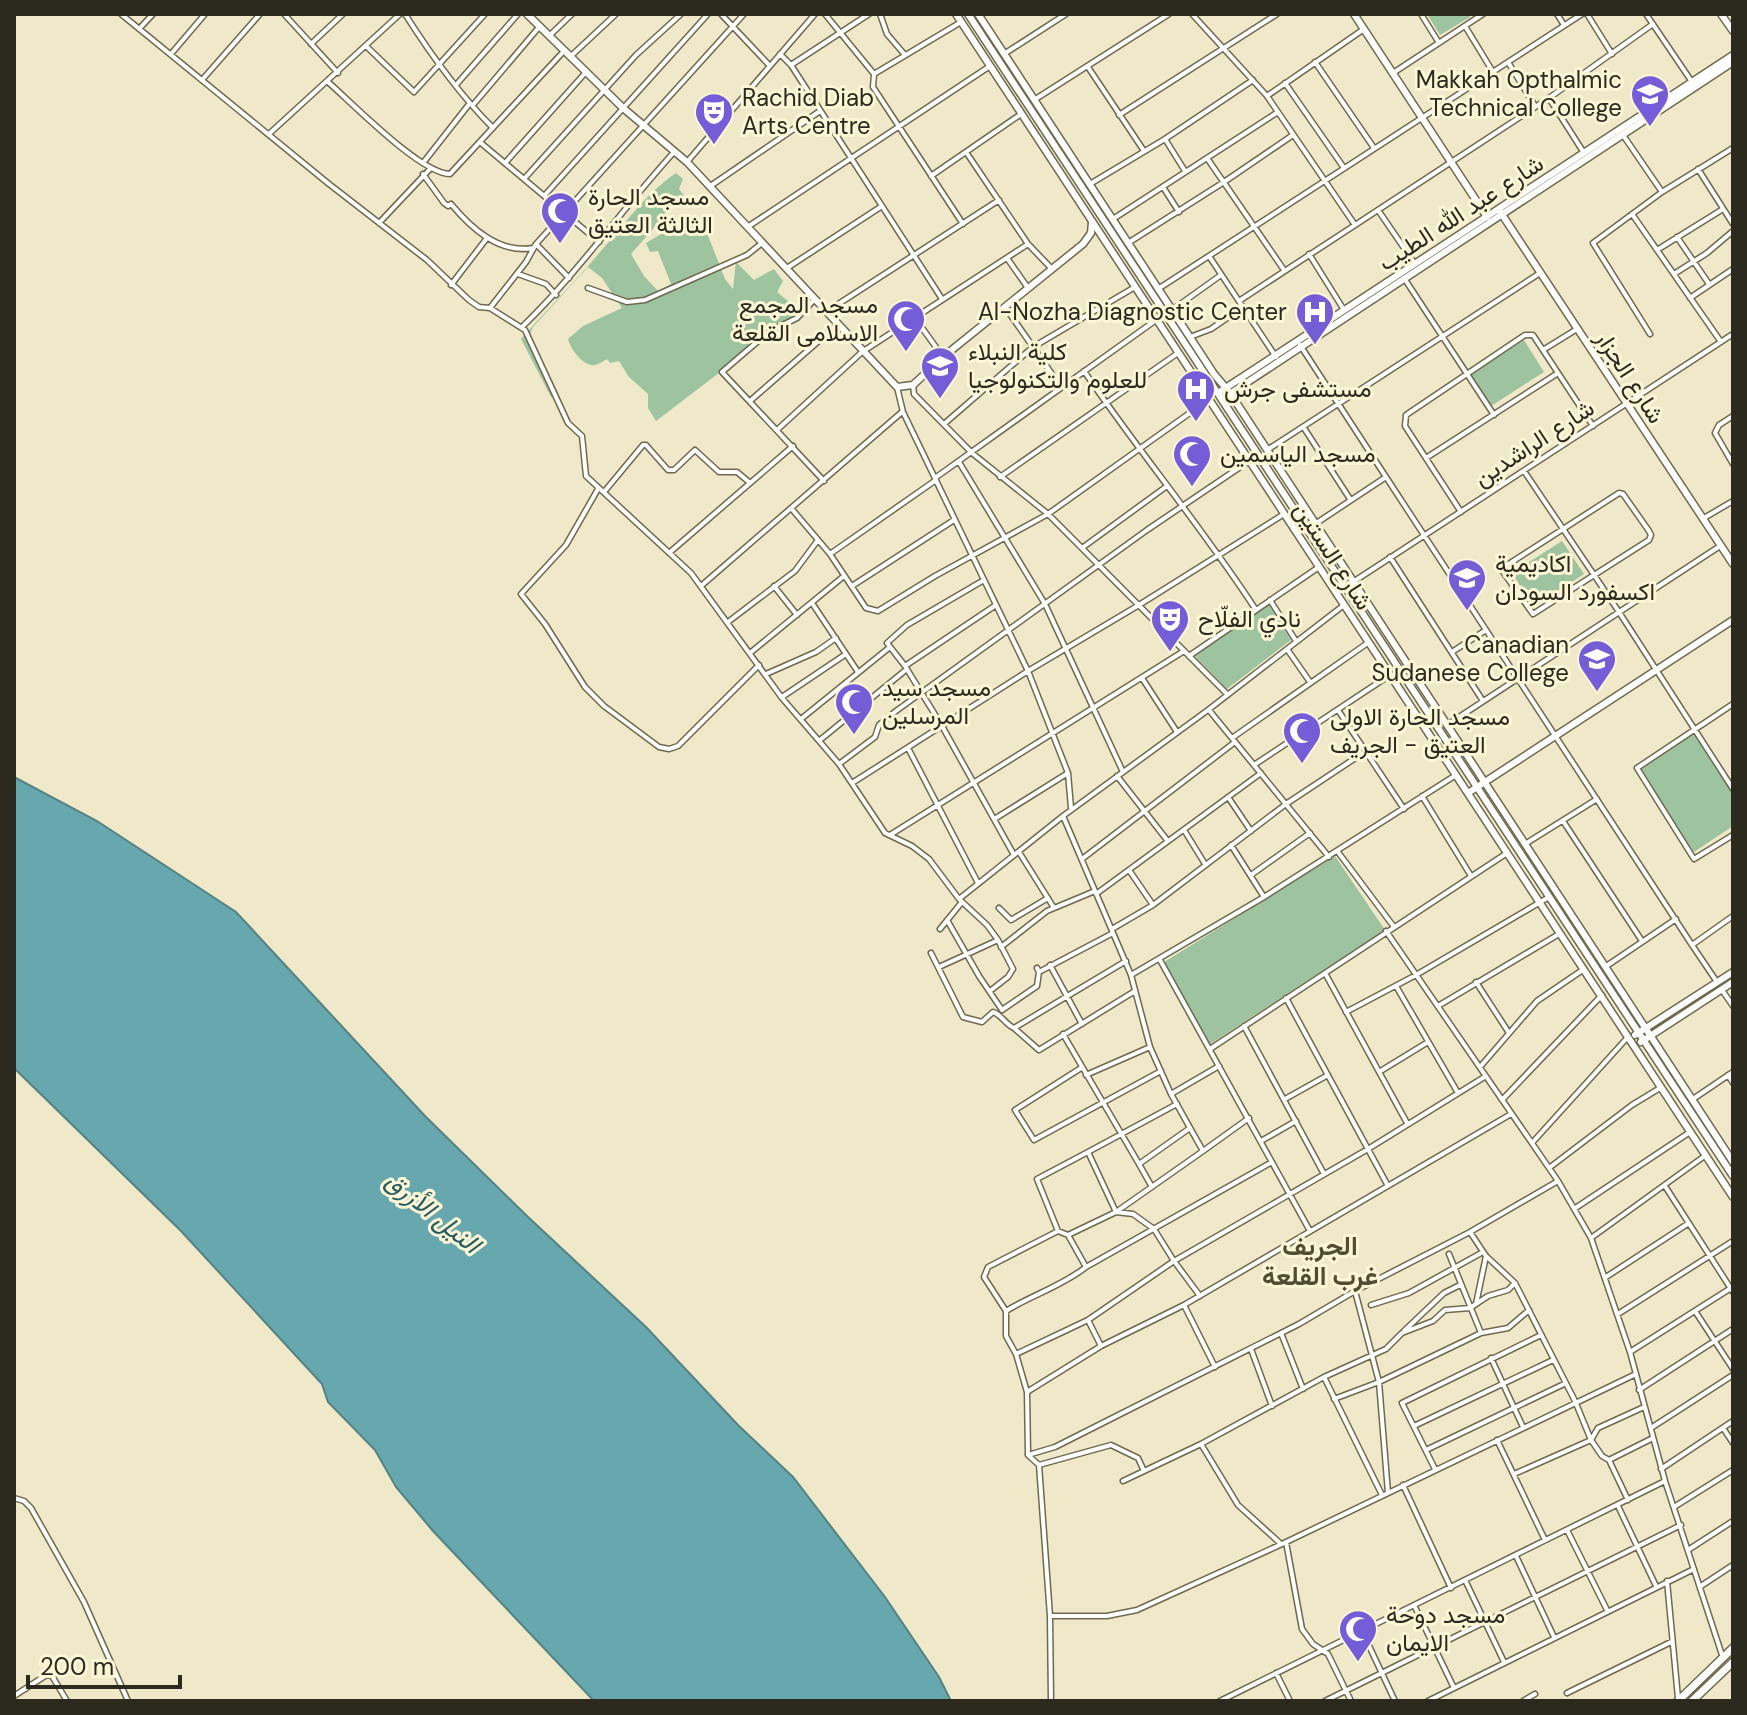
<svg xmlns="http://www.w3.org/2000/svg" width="1747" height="1715" font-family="'DM Sans',Vazirmatn,sans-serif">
<rect width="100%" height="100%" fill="#efe9ca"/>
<path fill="#9dc39f" d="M1427,14H1468L1470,17L1440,35Z
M676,173L683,179L679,189L687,199L683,207L673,206L631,254L644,276L658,291L671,284L658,251L650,252L646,243L666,231L682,228L687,215L705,228L725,279L733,289L736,262L754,280L774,269L783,281L777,292L800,311L656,421L648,408V394L629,377L619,361L610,363L607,359C603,361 599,364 595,365C583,367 570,348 568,339L583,326L622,308L602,278L588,267L533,327L530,334L560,397H551L521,339C547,310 575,282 600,252C625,224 645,194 676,173Z
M1524,340L1544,372L1488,408L1468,376Z
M1562,541L1584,574L1534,607L1512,573Z
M1269,605L1291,640L1227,689L1193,654Z
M1694,733L1733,794V826L1694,852L1639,771Z
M1335,856L1385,930L1207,1046L1161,964Z"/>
<path fill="#67a8ae" stroke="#558283" stroke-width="2" d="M14,777L97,821L236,912L425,1116L527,1216L646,1327L738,1425L793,1477L885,1597L939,1677L951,1701H594L433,1531L396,1487L375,1450L328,1402L322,1384L181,1231L14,1068Z"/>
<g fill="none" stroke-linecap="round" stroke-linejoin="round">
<g stroke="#6e694e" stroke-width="7">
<path id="minor" d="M121,14L329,184L427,260L469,300L479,307L490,308L525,330L568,423L582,436L586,476L691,573L782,698L839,764L885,833L912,846L929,859L959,899L987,925L998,940L1013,969L1008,977L990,991
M284,14L338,73
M405,14C431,55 459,94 493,128
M721,14L770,66
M825,14L874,74L873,87L963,224
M880,14L887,34L905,55
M1192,14L1267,96L1355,225
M1421,14L1439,43
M1557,14L1564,25
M1587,14L1612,54
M1646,14L1692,82
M1465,26L1493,72
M139,29L153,14
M549,36L572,14
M311,44L343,14
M366,46L414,92L485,14
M171,54L205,14
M780,54L791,65L942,299
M1004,54L1066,14
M571,56L616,14
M1315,62L1374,148
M1508,62L1535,106
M791,65L869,14
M1088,67L1144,151
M1393,73L1483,14
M874,74L961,22
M202,80L260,14
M328,82C352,103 421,174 450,174L564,51
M1285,83L1344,168
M456,85L518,14
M1267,96L1364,29
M1549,98L1584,153
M1034,100L1169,14
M473,105L540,26
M1119,115L1277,14
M270,133L400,14
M1623,135L1662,192
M1165,139L1185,171
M481,143L599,242
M966,152L1028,244L1052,269
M1207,158L1284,270
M687,162L815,14
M423,163L470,103
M505,163L586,72
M1698,169L1733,224
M423,174L444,203L448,206L451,204C471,228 499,254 533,248
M931,176L1021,114
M524,179L636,55L681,14
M1090,184L1165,139L1253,80
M709,187L820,111
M1163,187L1179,212
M544,196L708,14
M1378,210L1415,264
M1632,214L1721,342
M1113,219L1278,112
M379,223L430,169
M749,226L990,66
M1677,237L1709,284
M1128,243L1224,182L1293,135
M536,244L569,278
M1657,250L1723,209
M1309,254L1344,310
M1209,256L1276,357
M1007,258L1028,288
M787,268L882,206
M518,274L546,284L556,295
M1674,274L1707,253L1733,231
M1404,278L1494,415
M451,285L487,238
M588,288L627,302L645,300L747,255L762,243
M1158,289L1582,14
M1690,298L1733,269
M814,300L797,318L770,331L722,372L824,481
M1239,301L1549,98L1653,24
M1005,307L1061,387
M490,308L526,262L536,244L744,14
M1172,310L1221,275
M826,312L999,200
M915,318L943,357
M522,327C578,273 622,209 675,151
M1650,334L1593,243L1662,192L1733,148
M1190,337L1211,329L1243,307
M1300,345L1386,477L1315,524
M1543,350L1577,329
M1084,371C1139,452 1202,527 1256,610
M913,385L914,394L972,453L1048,514L1227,694
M897,387L903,412L1028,671L1068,773L1071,808
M750,401L837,325
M1733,416L1719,425L1715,433L1733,464
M944,424L1033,347L1135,287
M1304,428L1350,499
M777,430L862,352L1028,244
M1267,450L1540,273
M1426,458L1558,373
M959,462L1045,604L1123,772
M1524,471L1619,612L1733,789
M1000,477L1178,353
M1386,477L1692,945L1733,916
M935,478L1156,320
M598,489L566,545L521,594L545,624L585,687L604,706L659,747L669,749L678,746L759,665
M604,492L643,445H646L668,470H674L695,450L719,472H737L749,482
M1619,493L1623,494L1649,531L1651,535L1649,540L1533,614L1501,569Z
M791,508L830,554L866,608L878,611L935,576L1048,514L1208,400
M1461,512L1405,426L1406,415L1525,335H1533L1593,426
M1704,518L1733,501
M1082,548L1167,486
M669,553L793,446
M830,554L936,480
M1390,557L1483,701
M984,580L907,625L887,643L905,666L942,726L1014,855
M1353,582L1733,334
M701,586L902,412
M774,586L797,615
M852,586L954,520
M1270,600L1296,641
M812,603L858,672
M728,622L795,571L818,540
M1287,649L1310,682
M1452,652L1486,630
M750,653L844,576
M1189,656L1319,567
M905,666L996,605
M766,674L816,652L836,638
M1142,678L1177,732
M782,697L846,654
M1733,704L1637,768L1694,859L1733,835
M1209,710L1329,857
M1338,710L1404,809
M801,719L890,647
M1447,725L1720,546
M1232,738L1369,642
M820,740L907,669
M908,748L978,883
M839,764L875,737L879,725L896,711L1147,530L1249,461
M1254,765L1390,675
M1117,776L1167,840
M852,783L1028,671L1139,605L1284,514
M1422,796L1471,876
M1228,797L1251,831
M1063,816L1131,975L1150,1047L1171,1094L1203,1151L1249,1118
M996,818L1068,773
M1563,821L1642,941
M1184,830L1205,864
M890,835L1184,651
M1525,844L1597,799
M1231,845L1264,897
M1019,852L1054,908
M1338,852L1394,927
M1082,859L1235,742
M1129,870L1153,905
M1251,875L1310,833
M1096,894L1261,773
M959,899L1063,816L1208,710L1344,605
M999,908L1011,920L1048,898
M947,920L979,976L1002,1010
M940,929L962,902
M1112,929L1153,905L1286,804L1366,751
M1386,931L1558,1181L1591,1238L1630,1352L1665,1481L1722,1655
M1692,945L1717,982
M1001,947L1047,911L1095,891
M931,953L963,1017L982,1022L993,1012C1002,1015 1005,1024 1014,1028
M1160,960L1310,1231
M1126,961L1014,1028L1039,1050L1135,991
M1050,965L1082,1024
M939,967L998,940
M1605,967L1676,919
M1037,968L1039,972L1113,933
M1325,973L1407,1123
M1131,975L1264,897L1456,775
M1476,982L1509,1033
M1396,986L1458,1093
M1722,990L1733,1006
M1286,998L1388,1186
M1438,1006L1559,934
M1002,1010L1037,986L1039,972
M1346,1012L1416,975L1549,897
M1244,1026L1324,1174
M1063,1034L1139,1164L1190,1128
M1210,1049L1507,853
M1480,1067L1537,1001L1584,969
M1081,1068L1015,1110L1034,1140L1161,1071
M1379,1072L1428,1042
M1086,1075L1150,1047
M1728,1075L1733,1083
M1171,1094L1219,1066
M1285,1099L1328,1075
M1693,1099L1733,1072
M1502,1100L1602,995
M1177,1104L1088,1152L1116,1212L1133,1214L1154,1229L1174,1261L1200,1296
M1261,1141L1296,1121
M1532,1143L1627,1038
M1139,1164L1152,1187
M1549,1168L1632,1105L1660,1088
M1665,1186L1733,1292
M1574,1209L1690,1132
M1470,1232L1486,1256L1515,1283L1575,1401L1591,1440L1514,1474
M1068,1235L1116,1212L1203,1151
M1591,1238L1706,1155
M1449,1254L1481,1333
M1086,1267L1068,1235L1058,1231L1037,1179L1088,1152
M1606,1277L1689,1223
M1355,1291L1379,1382L1388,1493
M1476,1304L1486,1256
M1184,1305L1215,1367
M1371,1305L1409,1293L1483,1252
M1006,1311L984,1277L988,1267L1058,1231
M1695,1311L1733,1369
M1618,1314L1733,1241
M1088,1320L1101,1346
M1404,1331L1444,1293L1460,1285
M1281,1333L1303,1389
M1251,1349L1272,1406
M1630,1352L1731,1288
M1016,1354L1088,1320L1174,1261L1368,1149L1486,1076
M1491,1358L1523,1427
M1324,1377L1386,1349L1402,1333L1433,1321L1445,1310L1470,1308L1488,1296L1508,1290L1515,1283
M1639,1390L1733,1329
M1027,1392L1016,1354L1006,1336V1311C1032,1295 1062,1286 1086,1267L1272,1162
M1334,1399L1379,1382L1481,1333L1508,1328L1529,1310
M1414,1426L1553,1360
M1651,1428L1733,1375
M1723,1428L1733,1443
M1497,1440L1545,1540
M1201,1444L1238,1505L1281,1544
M1426,1450L1564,1384
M1028,1454L1027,1392L1101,1346L1184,1305L1511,1114
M1609,1460L1653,1438
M1039,1465L1111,1445L1138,1458L1144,1471
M1435,1469L1402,1403L1541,1335
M1661,1469L1733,1421
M1123,1481L1201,1444L1324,1377L1382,1495
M1403,1485L1451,1588
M14,1498L24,1501L31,1508L84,1602L128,1701
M1628,1500L1609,1460L1602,1456L1591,1440L1598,1428L1644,1407
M1618,1506L1656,1586
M1674,1507L1733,1470
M1567,1530L1607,1610
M1286,1542L1302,1629L1313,1644L1328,1654L1351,1701
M1688,1550L1733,1521
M1516,1556L1554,1637
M1667,1581L1678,1698
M1466,1582L1504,1662
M1701,1586L1733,1565
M1415,1607L1454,1688
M1050,1616H1107L1137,1610L1282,1544L1636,1374
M1362,1631L1395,1701
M1276,1673L1290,1701
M1567,1693L1671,1642
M14,1696L48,1674L52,1676L67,1701
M1051,1701L1050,1616L1039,1465L1028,1455L1055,1447L1299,1324L1355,1291L1470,1232L1558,1181
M1220,1701L1665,1481
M1325,1701L1681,1525
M1428,1701L1694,1569
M1523,1701L1535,1694"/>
</g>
<g stroke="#6e694e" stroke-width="9">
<path id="tertiary" d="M527,14L623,108L687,162L897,387L913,385L943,357L1083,244L1091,233L1092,222
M978,14L1214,374L1230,393L1733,1162
M1354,14L1487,217
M1721,14L1733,31
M1499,210L1733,564
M1468,793L1733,620"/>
</g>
<g stroke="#6e694e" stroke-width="9">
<path id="secondary" d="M956,14L1733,1197
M968,14L1733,1176
M1218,393L1733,55
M1222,399L1733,62
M1635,1035L1733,972
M1641,1042L1733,982"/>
</g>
<g stroke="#6e694e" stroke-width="10">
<path id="primary" d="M1678,1701L1733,1648
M1692,1701L1733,1662"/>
</g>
<use href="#minor" stroke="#fff" stroke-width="4"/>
<use href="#tertiary" stroke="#fff" stroke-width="6"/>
<use href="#secondary" stroke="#fff" stroke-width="6"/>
<use href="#primary" stroke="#fff" stroke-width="7"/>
</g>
<defs>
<g id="university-pin" transform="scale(2)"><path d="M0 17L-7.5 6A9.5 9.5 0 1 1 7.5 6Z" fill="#755dd7" stroke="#fcf6d7"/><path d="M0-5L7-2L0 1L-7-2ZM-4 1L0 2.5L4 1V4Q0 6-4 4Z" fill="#fff"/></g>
<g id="theatre-pin" transform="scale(2)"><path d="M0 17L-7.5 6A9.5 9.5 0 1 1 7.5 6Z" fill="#755dd7" stroke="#fcf6d7"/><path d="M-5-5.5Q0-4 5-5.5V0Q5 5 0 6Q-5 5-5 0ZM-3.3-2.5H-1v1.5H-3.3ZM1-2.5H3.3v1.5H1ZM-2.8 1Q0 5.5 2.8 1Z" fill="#fff"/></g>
<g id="mosque-pin" transform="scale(2)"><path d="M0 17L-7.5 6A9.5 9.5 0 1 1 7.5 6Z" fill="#755dd7" stroke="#fcf6d7"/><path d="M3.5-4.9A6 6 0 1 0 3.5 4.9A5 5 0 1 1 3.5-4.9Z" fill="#fff"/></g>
<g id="hospital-pin" transform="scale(2)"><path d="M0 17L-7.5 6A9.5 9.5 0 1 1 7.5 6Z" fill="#755dd7" stroke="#fcf6d7"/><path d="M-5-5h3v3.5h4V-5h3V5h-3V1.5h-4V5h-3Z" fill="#fff"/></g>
</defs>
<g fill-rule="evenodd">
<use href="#university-pin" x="1650" y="94"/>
<use href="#theatre-pin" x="714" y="112"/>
<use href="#mosque-pin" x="560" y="211"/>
<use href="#hospital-pin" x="1315" y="312"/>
<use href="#mosque-pin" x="906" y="319"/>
<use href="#university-pin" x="940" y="366"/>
<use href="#hospital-pin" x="1196" y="389"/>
<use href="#mosque-pin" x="1192" y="454"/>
<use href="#university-pin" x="1467" y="578"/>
<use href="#theatre-pin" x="1170" y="619"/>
<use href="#university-pin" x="1597" y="659"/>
<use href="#mosque-pin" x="854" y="702"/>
<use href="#mosque-pin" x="1302" y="731"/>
<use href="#mosque-pin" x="1358" y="1629"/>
</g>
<g text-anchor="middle" stroke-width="6" stroke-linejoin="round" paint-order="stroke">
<g font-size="24" fill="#2c291e" stroke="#fcf6d7" text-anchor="start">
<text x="1622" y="88" text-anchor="end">Makkah Opthalmic<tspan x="1622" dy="28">Technical College</tspan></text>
<text x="742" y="106">Rachid Diab<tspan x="742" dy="28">Arts Centre</tspan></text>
<text x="588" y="205">مسجد الحارة<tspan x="588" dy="28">الثالثة العتيق</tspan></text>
<text x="878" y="313" text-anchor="end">مسجد المجمع<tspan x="878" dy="28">الاسلامى القلعة</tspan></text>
<text x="1287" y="320" text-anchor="end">Al-Nozha Diagnostic Center</text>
<text x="968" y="360">كلية النبلاء<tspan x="968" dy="28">للعلوم والتكنولوجيا</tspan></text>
<text x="1224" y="397">مستشفى جرش</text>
<text x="1220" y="462">مسجد الياسمين</text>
<text x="1495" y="572">اكاديمية<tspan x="1495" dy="28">اكسفورد السودان</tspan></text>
<text x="1198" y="627">نادي الفلّاح</text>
<text x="1569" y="653" text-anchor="end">Canadian<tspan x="1569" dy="28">Sudanese College</tspan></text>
<text x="882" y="696">مسجد سيد<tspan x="882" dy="28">المرسلين</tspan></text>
<text x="1330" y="725">مسجد الحارة الاولى<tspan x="1330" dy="28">العتيق - الجريف</tspan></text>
<text x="1386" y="1623">مسجد دوحة<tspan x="1386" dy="28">الايمان</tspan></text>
</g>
<g font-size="24" fill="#2c291e" stroke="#fcf6d7">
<text transform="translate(1461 213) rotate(-33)" y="8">شارع عبد الله الطيب</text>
<text transform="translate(1630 377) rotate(57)" y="8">شارع الجزار</text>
<text transform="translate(1534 443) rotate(-33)" y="8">شارع الراشدين</text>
<text transform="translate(1333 556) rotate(57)" y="8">شارع الستين</text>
</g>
<g font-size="26" font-style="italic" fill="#255c61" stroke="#fcf6d7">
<text transform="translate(433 1212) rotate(39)" y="9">النيل الأزرق</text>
</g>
<g font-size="26" font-weight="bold" fill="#514c32" stroke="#fcf6d7">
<text x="1320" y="1255">الجريف<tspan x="1320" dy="30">غرب القلعة</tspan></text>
</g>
</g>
<rect width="1747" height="1715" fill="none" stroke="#2c291e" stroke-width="32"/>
<path d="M28 1675v12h152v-12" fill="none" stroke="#2c291e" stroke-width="4"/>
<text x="40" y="1675" font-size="24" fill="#2c291e" stroke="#fcf6d7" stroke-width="6" paint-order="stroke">200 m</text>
</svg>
